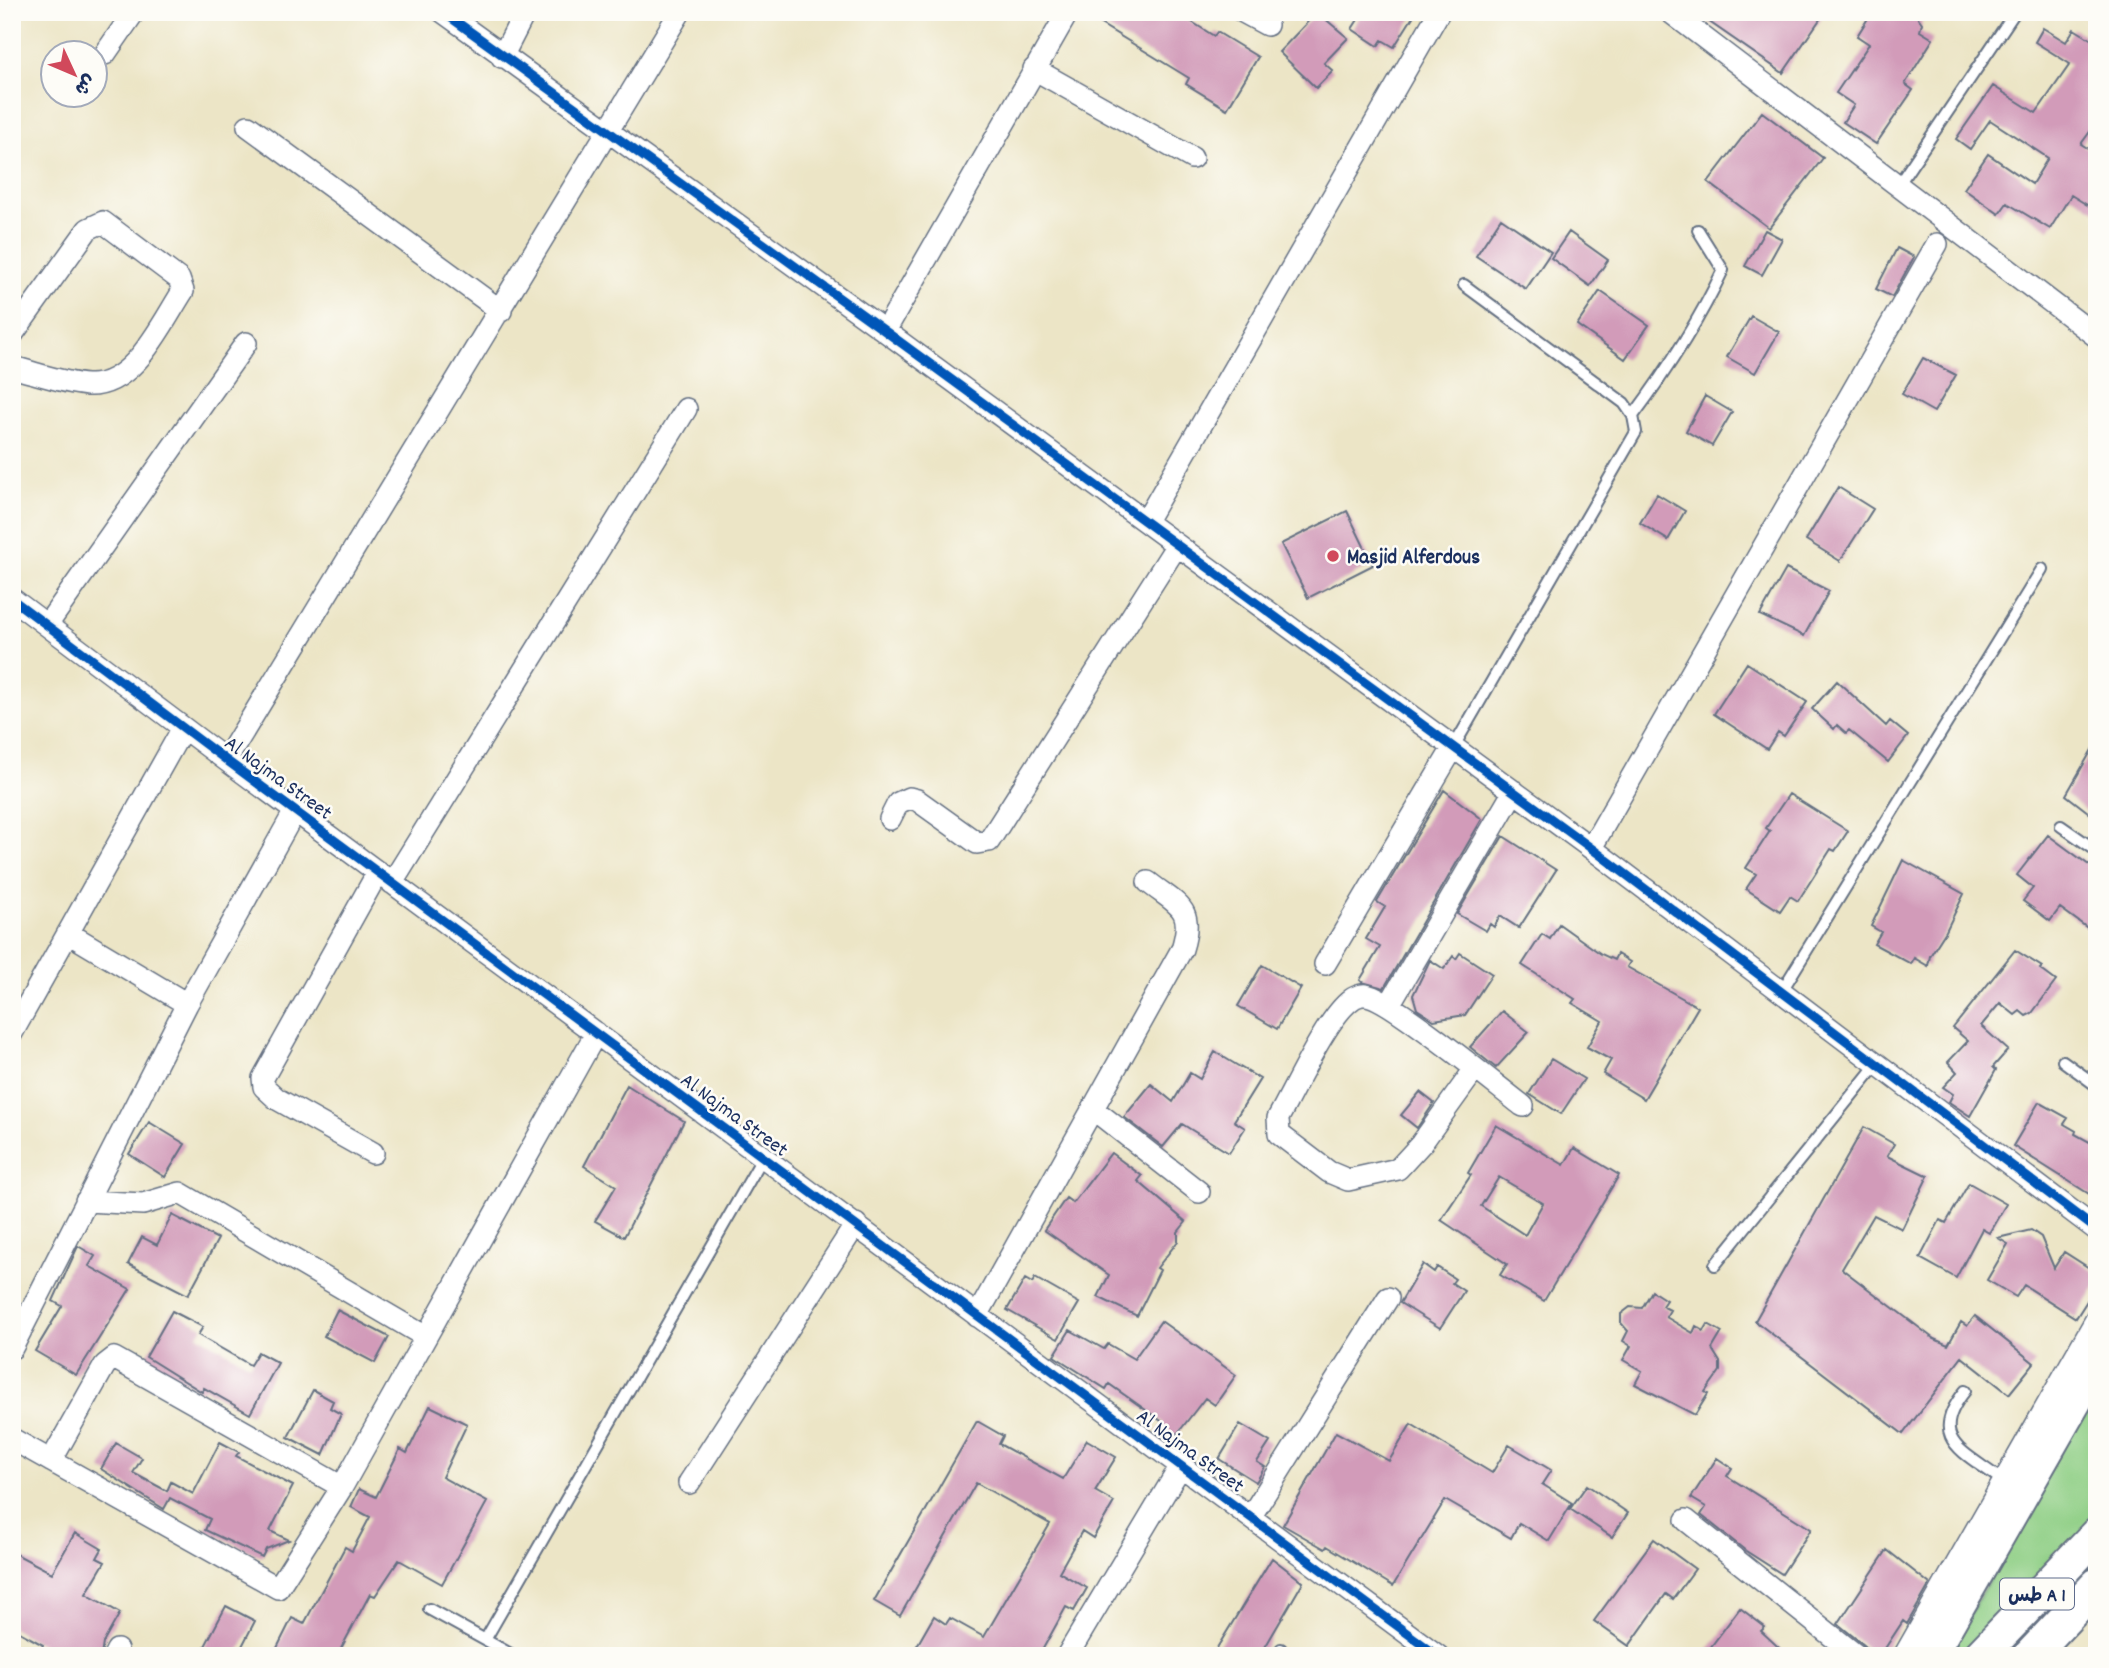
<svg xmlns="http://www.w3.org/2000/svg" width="2109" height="1668" font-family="Dekko,'Playpen Sans Arabic',sans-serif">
<rect width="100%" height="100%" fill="#fdfcf7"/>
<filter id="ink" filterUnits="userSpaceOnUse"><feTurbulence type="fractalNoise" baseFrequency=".0143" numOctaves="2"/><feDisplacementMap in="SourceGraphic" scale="14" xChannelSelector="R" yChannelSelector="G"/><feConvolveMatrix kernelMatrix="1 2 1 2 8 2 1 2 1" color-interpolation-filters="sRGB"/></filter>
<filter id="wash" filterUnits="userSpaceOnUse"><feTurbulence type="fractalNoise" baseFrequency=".00686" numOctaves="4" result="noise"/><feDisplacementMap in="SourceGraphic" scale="28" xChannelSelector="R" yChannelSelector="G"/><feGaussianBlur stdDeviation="1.57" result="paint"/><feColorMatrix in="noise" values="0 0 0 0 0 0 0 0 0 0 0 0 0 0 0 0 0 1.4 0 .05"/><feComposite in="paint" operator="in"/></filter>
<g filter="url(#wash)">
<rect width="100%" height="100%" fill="#ece5c6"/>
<path fill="#90cf86" stroke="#567f72" stroke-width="2" d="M2097,1382V1521L1962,1656H1947Z"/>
<g id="blocks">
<path fill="#d29bb9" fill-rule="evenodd" d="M1081,12H1176L1214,36L1217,32L1258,57L1227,109L1186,84L1189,78Z
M1317,12L1348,38L1324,63L1333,71L1316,88L1279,52Z
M1363,12H1416L1394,47L1382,40L1378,46L1352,29Z
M1695,12H1825L1783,73Z
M1872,12H1914L1922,23L1920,31L1933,39L1905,84L1913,90L1876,144L1843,122L1854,105L1836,93L1869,44L1857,36Z
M2043,28L2066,42L2074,29L2097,43V122L2081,144L2097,154V211L2071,195L2050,229L2007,203L1999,214L1964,189L1988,154L2032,184L2048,158L1990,120L1970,149L1956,139L1993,86L2036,113L2070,64L2035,42Z
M1762,112L1823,158L1769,228L1708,182Z
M1501,218L1551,252L1526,289L1476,256Z
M1765,230L1782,239L1762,275L1745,266Z
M1569,232L1608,260L1590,286L1551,258Z
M1897,248L1914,257L1892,297L1876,289Z
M1600,291L1649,325L1625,359L1577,325Z
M1751,316L1779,332L1755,373L1727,357Z
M1923,358L1956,375L1934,412L1902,394Z
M1705,396L1732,412L1712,446L1686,431Z
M1838,487L1873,509L1840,561L1806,540Z
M1657,494L1685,511L1668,540L1640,523Z
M1347,511L1373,565L1308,598L1281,544Z
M1786,569L1829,591L1804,636L1760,615Z
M1747,663L1807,702L1784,736L1778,732L1767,749L1714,714Z
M1837,681L1886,726L1890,721L1908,736L1888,762L1849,730L1846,733L1837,725L1834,729L1812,709Z
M2097,741V819L2066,795Z
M1444,790L1482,819L1384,988L1362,982L1360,980L1380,947L1366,939L1385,907L1377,902Z
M1789,794L1848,831L1835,851L1831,849L1798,901L1790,896L1780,911L1746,889L1756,874L1746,868L1770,831L1766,828Z
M2048,835L2097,871V935L2060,908L2050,921L2023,901L2033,888L2017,875Z
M1503,836L1556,870L1519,928L1500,916L1494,927L1490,924L1486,931L1457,914Z
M1903,860L1964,894L1946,931L1930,956L1928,966L1914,958L1911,964L1874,944L1881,932L1871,926Z
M1559,924L1601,954L1614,960L1617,954L1630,962L1627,967L1698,1007L1644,1099L1603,1074L1611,1060L1587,1047L1602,1021L1572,1003L1575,999L1522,965L1542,934L1550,939Z
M2015,950L2042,967L2040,969L2056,981L2032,1013L2026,1016L2020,1011L2015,1015L2000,1003L1981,1026L2008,1050L1993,1067L1996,1070L1970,1116L1949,1102L1953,1094L1943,1087L1957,1072L1948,1062L1968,1041L1953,1028Z
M1460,953L1492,974L1465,1015L1434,1020L1417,1009L1413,995L1430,960L1444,969L1453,956L1456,959Z
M1262,965L1301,988L1277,1029L1238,1006Z
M1502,1011L1529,1032L1496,1068L1470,1047Z
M1215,1052L1260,1079L1234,1121L1245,1128L1229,1153L1182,1124L1163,1147L1124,1117L1151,1084L1173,1102L1190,1073L1200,1079Z
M1551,1059L1584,1079L1561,1114L1529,1094Z
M627,1085L684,1121L624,1237L595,1221L616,1186L584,1166Z
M1420,1092L1434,1103L1417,1128L1401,1115Z
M2039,1102L2068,1118L2064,1124L2076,1131L2075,1134L2097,1146V1199L2013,1146Z
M149,1122L185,1144L165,1177L129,1154Z
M1496,1125L1564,1165L1574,1148L1619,1175L1544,1301L1500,1275L1507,1264L1441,1220L1471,1175L1468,1173ZM1499,1177L1543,1203L1525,1235L1481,1206Z
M1864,1127L1894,1144L1887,1156L1928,1176L1902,1229L1874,1215L1842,1269L1934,1339L1948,1345L1961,1322L1967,1326L1975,1316L2034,1363L2009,1394L1962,1357L1903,1434L1755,1321Z
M1111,1153L1142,1176L1138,1181L1186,1222L1178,1232V1241L1157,1268L1160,1270L1137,1316L1098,1297L1109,1275L1044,1230L1066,1198L1073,1203Z
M1969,1183L2006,1204L1989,1233L1982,1229L1956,1278L1920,1258L1940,1220L1946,1223Z
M172,1215L218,1239L188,1295L128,1264L142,1237L157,1245Z
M2031,1230L2041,1237L2054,1268L2064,1252L2097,1273V1285L2076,1318L2024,1285L2016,1297L1987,1280L2008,1244L1998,1238Z
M78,1246L95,1256L89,1266L130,1289L76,1375L35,1351L62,1306L53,1301Z
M1423,1264L1434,1272L1437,1267L1455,1279L1452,1283L1464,1291L1440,1328L1400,1303Z
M1035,1278L1079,1303L1058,1339L1007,1310L1025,1279L1032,1283Z
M1652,1291L1666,1300L1662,1306L1670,1310L1666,1317L1693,1333L1696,1326L1704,1331L1708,1324L1722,1332L1712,1349L1720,1362V1371L1705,1392L1708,1394L1695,1415L1635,1384L1642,1371L1623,1360L1631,1346L1623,1341L1628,1331L1621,1323V1314L1630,1307L1642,1308Z
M337,1310L389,1337L375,1363L324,1336Z
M172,1311L203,1327L198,1335L250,1365L258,1352L278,1363L250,1414L204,1388L202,1392L146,1357Z
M1161,1321L1236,1375L1215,1405L1205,1398L1171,1442L1157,1432L1164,1423L1109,1384L1106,1389L1054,1356L1070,1330L1104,1349L1108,1344L1134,1359Z
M313,1390L333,1401L330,1408L341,1414L323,1455L288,1437Z
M430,1406L467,1424L442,1477L487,1502L442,1584L399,1560L375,1596L370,1594L337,1656H273L292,1618L304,1624L345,1547L352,1551L370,1517L351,1507L359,1489L376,1497L400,1449L407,1453Z
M977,1421L1003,1436L999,1444L1063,1479L1087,1440L1116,1457L1095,1491L1114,1502L1093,1538L1082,1531L1059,1572L1087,1588L1074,1611L1066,1607L1039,1656H1031L1016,1647L1011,1656H911L934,1616L946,1624L950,1618L984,1637L1050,1524L976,1483L900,1616L874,1601Z
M1240,1424L1270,1442L1257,1462L1265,1467L1256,1482L1219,1459Z
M1411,1424L1492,1473L1509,1445L1551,1470L1542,1484L1572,1503L1549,1541L1519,1523L1511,1538L1445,1500L1393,1586L1327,1546L1325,1549L1283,1525L1336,1432L1389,1461Z
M220,1442L239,1452L236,1456L293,1486L270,1531L289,1540L266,1549L262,1557L205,1530L210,1519L170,1498L164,1509L101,1469L116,1443L142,1458L133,1473L167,1491L171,1482L193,1494Z
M1717,1458L1732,1468L1727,1476L1811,1529L1782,1574L1746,1551L1701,1515L1706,1507L1691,1498Z
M1587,1485L1628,1513L1612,1537L1570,1509Z
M75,1533L102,1549L97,1558L105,1562L86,1594L120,1613L103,1643L101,1656H37L43,1645L12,1628V1552L52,1573Z
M1654,1539L1695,1569L1673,1599L1666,1594L1629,1646L1594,1621Z
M1887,1550L1930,1584L1907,1624L1903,1621L1880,1656H1870L1865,1646L1838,1624Z
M1272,1558L1303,1582L1260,1656H1212Z
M226,1606L255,1621L237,1656H219L204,1648Z
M1740,1608L1765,1627L1761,1631L1788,1656H1704Z"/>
</g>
</g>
<g filter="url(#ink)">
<use href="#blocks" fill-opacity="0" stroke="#646f82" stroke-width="2"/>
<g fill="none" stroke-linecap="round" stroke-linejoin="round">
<g stroke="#646f82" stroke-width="14">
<path id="service" d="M1899,184L2015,12
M1633,416C1668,369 1698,323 1723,270L1698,230
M1453,748L1636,432L1633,416L1624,403L1464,285
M2061,826L2097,851
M1781,992L2042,569
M2063,1061L2097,1086
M1715,1265L1877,1064
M1965,1391C1925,1441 1966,1452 2004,1482
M429,1609L514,1656
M485,1640L763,1157
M1278,1656L1281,1649"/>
</g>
<g stroke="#646f82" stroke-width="24">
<path id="minor" d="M443,12L885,331L1591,848L2097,1230
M1243,12L1267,25
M1670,12L2097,337
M105,54L134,12
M502,57L525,12
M1034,69L1192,158
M248,126L501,311
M885,331L1068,12
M12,335L88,229L103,222L179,279L183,291C161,325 133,388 87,385C63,383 36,373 12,367
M1146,521L1439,12
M12,599L226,760L1438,1656
M47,625L246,343
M226,760L680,12
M890,819L898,803L909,798L917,800L977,843L989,841L1177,545
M1591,848L1937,244
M392,883L686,409
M68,933L187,1004
M1325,964L1453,748
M1389,1005L1514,791
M12,1033L183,728
M1475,1069L1421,1144L1398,1169L1348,1180L1329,1172L1279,1134L1278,1118C1294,1090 1327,1017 1351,1000C1354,997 1362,994 1366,995C1389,997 1498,1087 1523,1106
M1093,1109L1199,1192
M373,1153L277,1099L264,1087L263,1078L378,872
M86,1201L143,1204L180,1193L426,1337
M977,1316L1182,949C1195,907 1178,906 1148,882
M12,1348L187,1004L295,811
M12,1439L278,1588L342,1487L596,1033
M51,1461L105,1365L114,1358L342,1487
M689,1483L856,1224
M1251,1516L1388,1298
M1686,1520L1857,1656
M114,1656L117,1650
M1067,1656L1182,1464
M1904,1656L2097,1318"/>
</g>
<g stroke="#646f82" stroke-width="37">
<path id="trunk" d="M1929,1656L2097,1362
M1980,1656L2097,1534
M2030,1656L2097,1585"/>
</g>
<use href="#service" stroke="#fff" stroke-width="10"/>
<use href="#minor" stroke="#fff" stroke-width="21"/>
<use href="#trunk" stroke="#fff" stroke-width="33"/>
<g stroke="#fdfcf7" stroke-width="13">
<path id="cycleway" d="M443,12L885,331L1591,848L2097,1230
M12,599L226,760L1438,1656"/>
</g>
<use href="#cycleway" stroke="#0057b8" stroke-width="9"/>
</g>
</g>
<circle fill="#d1495b" stroke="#fdfcf7" stroke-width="2.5" cx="1333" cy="556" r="7"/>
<g text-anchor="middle" stroke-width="5" stroke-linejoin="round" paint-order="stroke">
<rect fill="#fdfcf7" stroke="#5f6c8c" stroke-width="2" x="2000" y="1578.5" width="74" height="31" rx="5"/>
<g font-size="19" font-weight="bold" fill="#1b2f5e">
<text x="2037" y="1601">طس A 1</text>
</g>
<g font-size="21" font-weight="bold" fill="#1b2f5e" stroke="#fdfcf7" text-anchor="start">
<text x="1347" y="563">Masjid Alferdous</text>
</g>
<g font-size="21" fill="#1b2f5e" stroke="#fdfcf7">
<text transform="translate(279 777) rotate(36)" y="7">Al Najma Street</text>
<text transform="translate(735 1114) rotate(36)" y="7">Al Najma Street</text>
<text transform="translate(1191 1450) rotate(36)" y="7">Al Najma Street</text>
</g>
</g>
<rect width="2109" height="1668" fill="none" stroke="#fdfcf7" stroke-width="42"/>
<g transform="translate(74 74) rotate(134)"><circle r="33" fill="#fdfcf7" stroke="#a3aaba" stroke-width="2"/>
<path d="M0-5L12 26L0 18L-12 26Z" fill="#d1495b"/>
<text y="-10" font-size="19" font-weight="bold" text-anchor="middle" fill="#1b2f5e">ش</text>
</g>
</svg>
